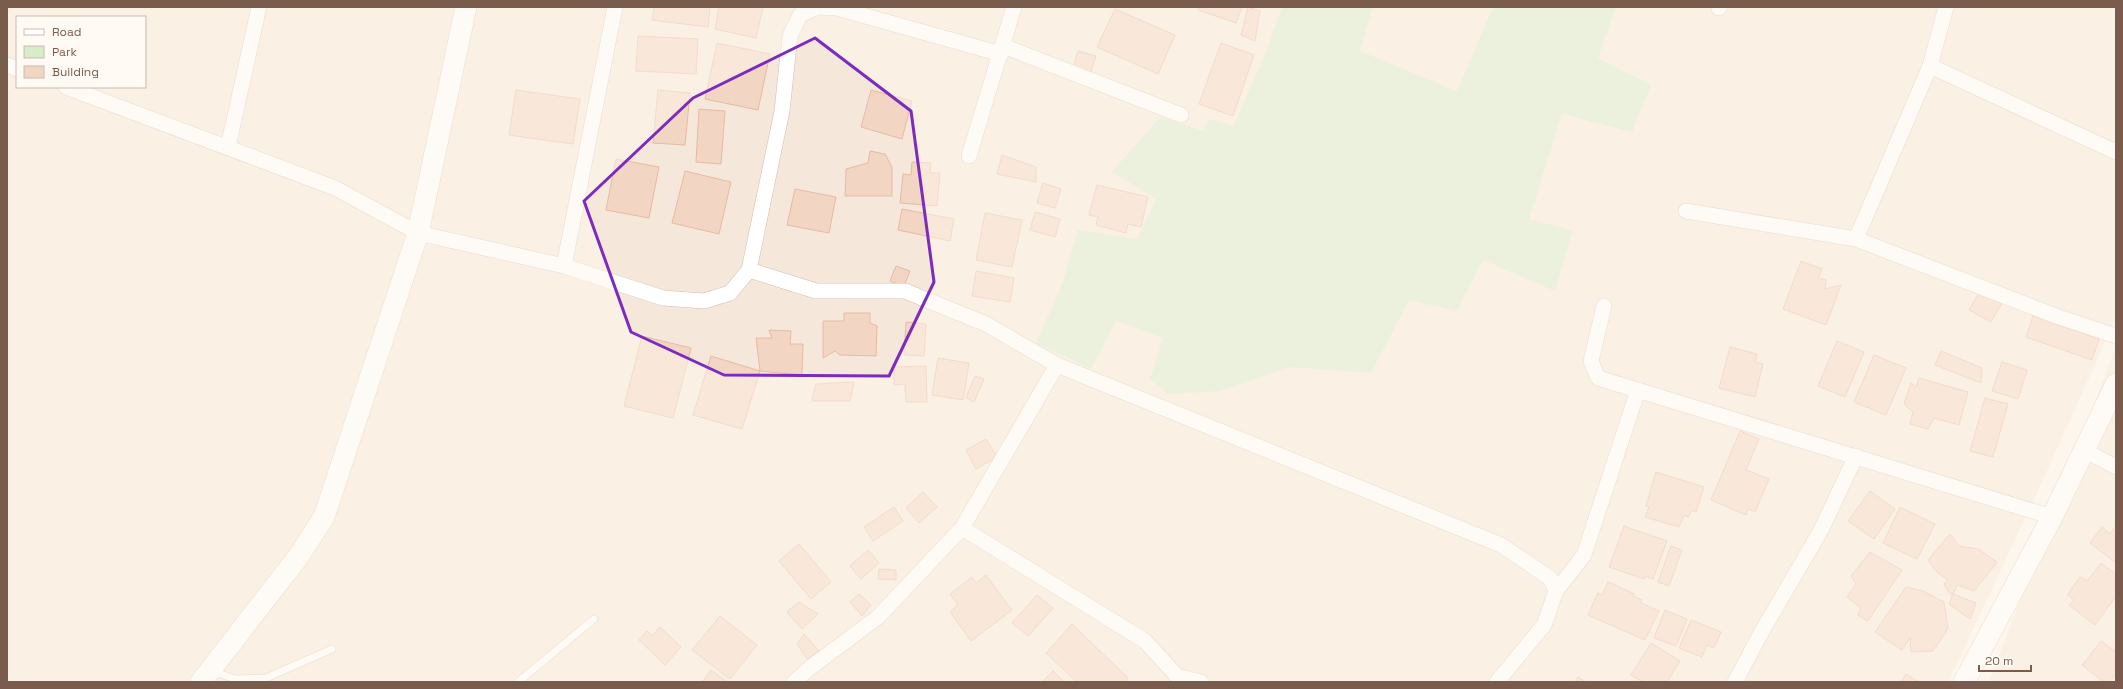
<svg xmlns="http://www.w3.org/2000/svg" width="2123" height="689" font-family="'Space Grotesk',sans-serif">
<rect width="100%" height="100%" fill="#fdf6ec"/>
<path fill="#f5e8da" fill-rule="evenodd" d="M7,7H2116V318L2029,510L1948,682H7ZM17,17H145V87H17Z
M2116,346V682H1989Z"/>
<path fill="#d8ecc9" d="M1282,7H1373L1360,51L1457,91L1493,7H1616L1598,58L1651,85L1632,132L1562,114L1529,219L1573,231L1555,291L1483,260L1457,311L1409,300L1371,373L1290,367L1220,391L1168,394L1150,379L1163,338L1116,321L1091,369L1036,343L1061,287L1078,230L1137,239L1156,199L1112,172L1160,117L1204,131L1209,119L1233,126L1264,57Z"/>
<path fill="#f3d5c3" stroke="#e6bba3" d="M654,7H710L708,27L652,20Z
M719,7H763L756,38L715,29Z
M1199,7H1242L1236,23L1198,10Z
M1248,7L1260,11L1255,41L1241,35Z
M1115,9L1175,35L1158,74L1097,47Z
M638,36L698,39L696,74L636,71Z
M717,43L770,54L758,110L705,99Z
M1221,43L1254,55L1233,116L1199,104Z
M1078,51L1096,56L1090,74L1073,68Z
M516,90L580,99L573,144L509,135Z
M658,90L690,93L685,145L653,143Z
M871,90L912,101L902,139L861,127Z
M699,109L725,111L721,164L696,162Z
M870,151L885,154L892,167V196H845L846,169L868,163Z
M1002,155L1036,167V182L997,174Z
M616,159L659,167L649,218L606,210Z
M912,162L931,163L930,173H940L937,206L900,203L903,174L911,175Z
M685,171L731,182L719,234L672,223Z
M1043,183L1061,189L1055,208L1037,203Z
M1097,185L1148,197L1141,227L1128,224L1126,233L1096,225L1098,217L1089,215Z
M795,189L836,197L829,233L787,225Z
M902,209L954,219L950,241L898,230Z
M1035,212L1060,219L1055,237L1030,230Z
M985,213L1022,220L1012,267L976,260Z
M1801,261L1822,269L1818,278L1826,280L1825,289L1841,285L1826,325L1783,309Z
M896,266L910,271L904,286L890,281Z
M976,271L1014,278L1010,302L972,296Z
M1980,291L2002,303L1991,322L1969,310Z
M844,313H870V323L877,326L876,356L840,355L835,351L823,358V321H844Z
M2033,316L2099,339L2092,360L2026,337Z
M906,322L926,324L924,356L904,355Z
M769,330L791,331L790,344H803L802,375L760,371L756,338H772Z
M642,336L691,348L673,418L624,406Z
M1837,341L1864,352L1845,397L1818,386Z
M1730,347L1757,354L1755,362L1763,364L1755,397L1719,388Z
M1941,351L1982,368L1981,383L1935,365Z
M1874,355L1906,368L1886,415L1854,402Z
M711,356L760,371L742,429L693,415Z
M938,358L969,363L963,400L932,395Z
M2002,362L2027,370L2018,399L1992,391Z
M926,366L927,402H906L905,384L894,385V367Z
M975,376L984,379L974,402L966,398Z
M1919,378L1968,392L1959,425L1934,418L1928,429L1910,424L1913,412L1904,404L1911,383L1916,387Z
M854,382L850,401H812L816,384Z
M1985,398L2008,404L1993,457L1970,451Z
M1740,431L1759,439L1746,470L1769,479L1755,512L1748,509L1746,515L1711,500Z
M986,439L997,457L976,469L966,450Z
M1656,472L1704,487L1696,512L1691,510L1689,517L1684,515L1679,527L1645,517L1649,507L1646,506Z
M1870,491L1895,509L1874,539L1848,521Z
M923,492L937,507L919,523L906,508Z
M894,507L903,521L873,541L864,527Z
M1900,507L1935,524L1917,559L1883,543Z
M1624,526L1667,541L1653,579L1645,576L1644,579L1609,567Z
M2116,526V563L2090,543L2102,527L2110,534Z
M1950,534L1959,546L1978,549L1997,562L1974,591L1957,585L1953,594H1950L1944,584L1948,580L1937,572L1928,560Z
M799,544L831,582L811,599L779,561Z
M1671,546L1682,550L1669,586L1658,582Z
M868,550L879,563L861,579L850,566Z
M1870,552L1902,570L1868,621L1858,615L1861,608L1847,597L1856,584L1851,576Z
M2101,563L2116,574V596L2095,625L2069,605L2074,600L2067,595L2080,577L2087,581Z
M879,569L896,570V580L878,579Z
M986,575L1012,610L971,641L950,612L958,605L950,594L972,577L976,583Z
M1608,582L1635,594L1633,596L1642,600L1641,603L1659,611L1645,640L1588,615L1598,593L1602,595Z
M1906,587L1923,591L1944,602L1948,629L1933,651L1911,652L1910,638L1902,650L1875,632Z
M859,594L871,605L862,616L850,602Z
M1953,594L1976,603L1970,619L1949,604Z
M1037,595L1053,608L1028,636L1012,623Z
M799,602L818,614L802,629L787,612Z
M1665,610L1687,619L1676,646L1654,638Z
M720,616L757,645L730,679L692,650Z
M1691,620L1721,632L1714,648L1707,645L1702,657L1679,648Z
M1072,624L1128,678L1125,682H1077L1046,653Z
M660,627L681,647L665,665L639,640L647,631L652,636Z
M804,634L819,651L807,659L797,644Z
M2101,641L2116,652V674L2110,682H2104L2082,665Z
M1651,643L1680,661L1667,682H1643L1631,675Z
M711,670L727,682H702Z
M1053,671L1064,682H1042Z
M1906,674L1919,682H1901Z
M1578,677L1586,682H1575Z"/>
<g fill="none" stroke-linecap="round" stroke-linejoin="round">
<g stroke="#d1beb0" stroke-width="8">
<path id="lane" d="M212,671L235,679L266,678L332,649
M518,682L594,619"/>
</g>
<g stroke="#d1beb0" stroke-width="16">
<path id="street" d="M1946,7L1930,66L2116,152
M1719,8V7
M1003,46L1181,115
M7,65L17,69
M66,87L335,188L418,233L564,266L663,298L704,301L730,293L749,270L816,291H905L986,324L1057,365
M228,147L259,7
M969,156L1014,7
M1686,211L1856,239L1930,66
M1856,239L2056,316L2116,336
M564,266L615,7
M749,270L782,111L790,36L800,15L818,7L837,8L1001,54
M1604,306L1591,361L1598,378L2052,517
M2084,450L2116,467
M962,528L1145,641L1177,676L1201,682
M1556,591L1584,555L1638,390
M794,682L811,667L878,617L962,528L1057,365L1501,545L1551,579L1556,591L1544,625L1497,682
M1735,682L1761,633L1821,530L1856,456"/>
</g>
<g stroke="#d6c0b0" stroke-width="22">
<path id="secondary" d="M201,682L298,557L324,517L418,233L466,7
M1964,682L2052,517L2116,384"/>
</g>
<use href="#lane" stroke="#fff" stroke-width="7"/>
<use href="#street" stroke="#fff" stroke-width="15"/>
<use href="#secondary" stroke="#fff" stroke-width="21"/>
</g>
<path d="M0 0H2123V689H0ZM815,38L911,111L934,282L889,376L724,375L631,332L584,201L693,98Z" fill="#fdf6ec" fill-opacity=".55" fill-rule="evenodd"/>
<path fill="none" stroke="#7b2cbf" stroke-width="3" stroke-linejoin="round" d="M815,38L911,111L934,282L889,376L724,375L631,332L584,201L693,98Z"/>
<rect width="2123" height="689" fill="none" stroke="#7a5c4d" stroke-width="16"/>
<rect x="16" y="16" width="130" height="72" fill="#fffaf3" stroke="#cabbb1"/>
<rect x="24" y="29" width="20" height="6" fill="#ffffff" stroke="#cabbb1"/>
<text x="52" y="36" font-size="12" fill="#7a5c4d">Road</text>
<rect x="24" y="46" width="20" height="12" fill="#d8ecc9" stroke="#cabbb1"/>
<text x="52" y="56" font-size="12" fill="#7a5c4d">Park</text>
<rect x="24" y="66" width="20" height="12" fill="#f3d5c3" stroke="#cabbb1"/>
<text x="52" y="76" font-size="12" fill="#7a5c4d">Building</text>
<path d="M1979 665v6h52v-6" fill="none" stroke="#7a5c4d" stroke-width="2"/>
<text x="1985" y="665" font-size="12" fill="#7a5c4d" stroke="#fffaf3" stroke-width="3" paint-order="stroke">20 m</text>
</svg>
